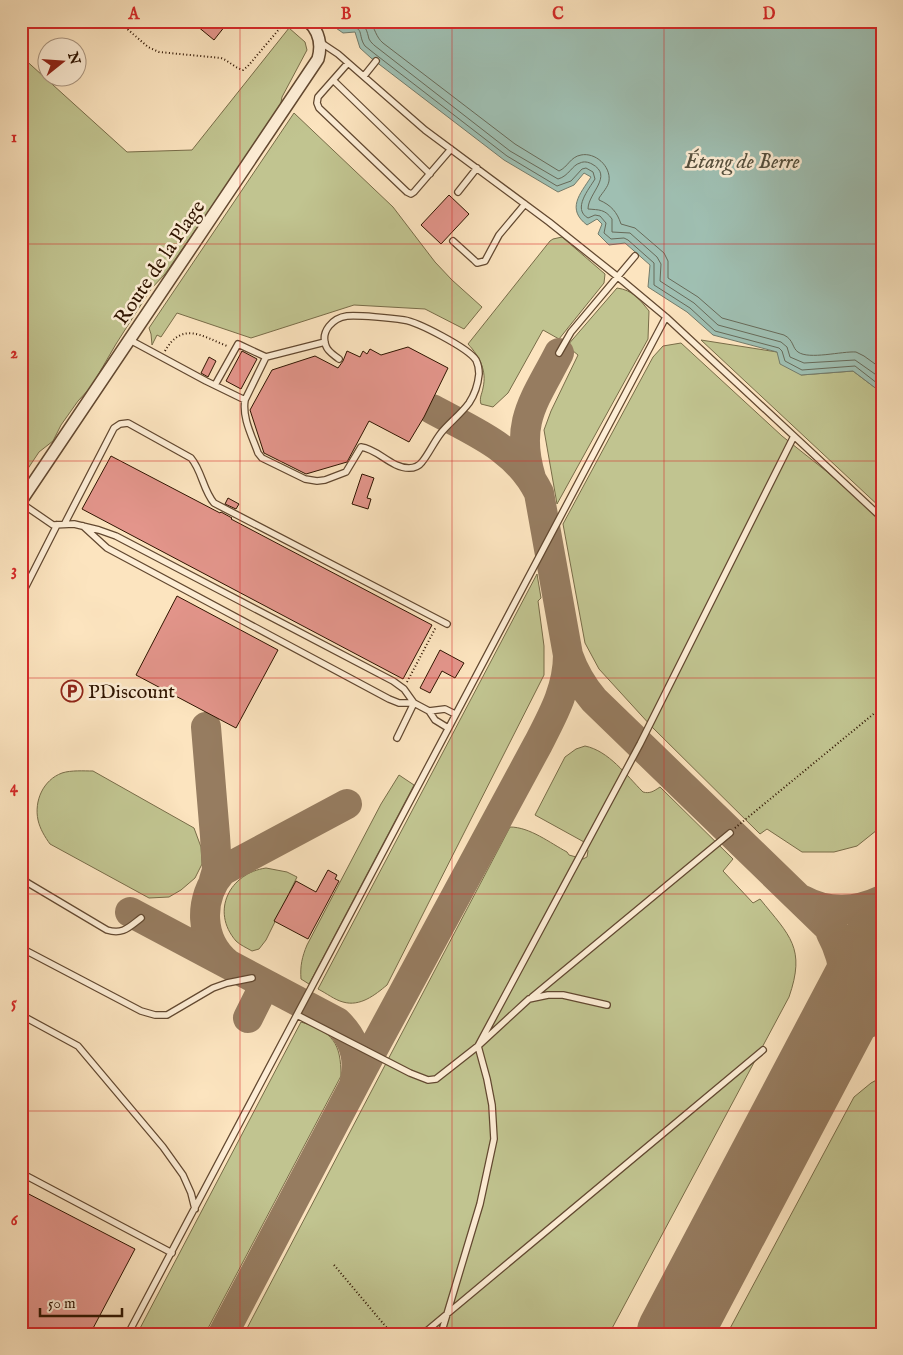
<svg xmlns="http://www.w3.org/2000/svg" width="903" height="1355" font-family="'IM FELL English',serif">
<rect width="100%" height="100%" fill="#fce4bf"/>
<filter id="stains"><feTurbulence type="fractalNoise" baseFrequency=".004" numOctaves="4"/><feColorMatrix values="0 0 0 0 .2 0 0 0 0 .09 0 0 0 0 .02 0 0 0 .5 -.17"/></filter>
<radialGradient id="worn" r=".72"><stop offset=".6" stop-color="#630" stop-opacity="0"/><stop offset="1" stop-color="#630" stop-opacity=".3"/></radialGradient>
<path fill="#c1c490" stroke="#786c48" d="M289,28L305,42L307,50L282,97L280,108L165,274L151,289L116,344L91,387L78,401L61,425L53,441L39,452L21,479V56L127,152L192,150Z
M294,113L393,207L435,262L452,280L482,307L464,329L425,309L354,305L251,338L177,313L161,337L157,335L152,345L151,334L149,328Z
M562,237L605,274L604,283L559,339L543,330L508,393L493,407L481,404C479,398 482,394 483,388C487,371 480,357 468,344L550,241L553,239Z
M617,288C633,290 640,300 649,311L648,339L557,504L544,430L551,411L578,355L567,346Z
M701,340L777,352L801,375L853,371L882,393V509Z
M681,343L782,436L826,471L882,521V826L857,846L834,852H802L767,829L760,834L652,727L599,669L585,643L563,524L653,357L663,346Z
M537,574L541,598L538,601L544,646V675L387,985C375,995 360,1007 343,1002C335,1000 326,993 318,989Z
M585,746C609,751 626,775 643,792C650,794 654,791 660,787L733,859L723,871L753,903L760,899C790,936 806,948 789,997L609,1334H244L510,827C530,827 550,843 567,852L569,855L583,859L587,857L588,851L584,842L535,815L565,757L576,749Z
M93,771L194,828L201,847L202,864L195,878L181,890L169,897L149,898L50,844C45,837 40,829 38,820C34,801 43,780 62,773C71,770 84,771 93,771Z
M399,775L414,785L309,984L301,979C300,966 302,957 307,945L381,804Z
M266,868L287,872L297,877L266,940L259,949L252,951C247,948 240,945 236,941C210,911 230,873 266,868Z
M301,1022C333,1032 341,1043 341,1076L205,1334H137Z
M882,1077V1334H727L854,1097L871,1083Z"/>
<path fill="#9fbfb2" stroke="#727b6b" d="M326,21H882V393L853,371L801,375L780,364L777,352L713,335L687,312L648,287L650,265L625,243L609,245L598,234L602,224L597,219L587,225C566,209 580,194 591,177L584,173L574,185L558,192L504,160L371,58L360,48L355,32L343,33Z"/>
<g fill="none" stroke-linecap="round" stroke-linejoin="round">
<path stroke="#676a59" stroke-width="1" d="M335,21L345,28C366,25 357,35 365,46C368,49 372,51 375,54L507,156L557,186L571,181L582,169L586,168L593,172L595,179C589,189 572,209 588,218L595,215L600,216L606,223L604,233L611,239L624,238L628,240L654,263V285L690,308L715,331L779,348L782,351L785,361L802,370L855,366L882,387
M357,21C366,25 367,31 369,39C371,43 375,46 379,49L510,151L558,179C569,176 572,165 580,163C584,161 588,162 592,164C614,176 588,193 588,209C599,210 605,209 612,219V232L630,233L657,257L661,264L660,281L694,303L718,325L781,342L787,347L790,357L804,363L855,360L882,379
M370,21C375,29 376,37 383,43L515,144L559,171C568,167 570,157 581,155C595,152 611,166 609,181C608,187 603,192 599,198V200C611,205 617,212 621,224L635,228L664,253L668,261V278L698,297L722,318L784,335C794,340 792,348 798,352C809,360 842,351 856,352L864,356L882,369"/>
<path stroke="#967c60" stroke-width="30" d="M531,478C514,422 535,400 559,353
M568,655C574,672 582,686 594,700L882,979
M206,727L215,836L217,870L214,880
M803,900C828,914 857,912 882,900
M130,912L337,1022C354,1038 360,1057 355,1080
M831,933C851,970 845,997 832,1034
M228,964C199,941 198,898 222,871L347,804
M248,1018L265,984
M822,1053C837,1033 857,1023 882,1020
M223,1334L371,1053L538,744C553,715 568,688 568,655L539,493C517,448 474,432 432,409"/>
<path stroke="#967c60" stroke-width="75" d="M674,1334L882,940"/>
</g>
<path fill="#e3958b" stroke="#2f1400" d="M191,21H229L214,40Z
M449,195L469,214L441,244L421,225Z
M408,347L448,368L424,417L409,442L369,421L347,462L306,474L264,453L250,410L272,370L315,356L338,368L343,361L347,351L360,357L363,351L367,354L370,349L381,355Z
M242,351L257,359L241,389L226,381Z
M209,357L216,361L208,377L201,373Z
M111,456L220,513L221,512L232,518L231,519L432,625L403,679L82,509Z
M362,474L374,478L367,498L371,499L368,509L352,504Z
M228,498L239,504L236,509L225,504Z
M177,596L278,650L236,728L136,675Z
M440,650L464,663L455,678L442,671L430,693L420,688Z
M328,870L337,875L335,879L339,881L308,939L274,921L296,881L316,892Z
M21,1190L135,1249L90,1334H21Z"/>
<g fill="none" stroke-linecap="round" stroke-linejoin="round">
<g stroke="#624830" stroke-width="8">
<path id="service" d="M320,42L338,54L425,130L549,222L618,277L666,317L882,518
M348,63L318,97L317,103L319,108L407,192L411,194L414,192L451,149
M364,76L376,61
M333,80L430,174
M458,192L477,168
M453,241L474,260L477,263L485,261L499,235L525,204
M130,340L206,381L245,400
M559,353L571,332L635,256
M266,357L245,400C242,418 252,436 258,453L262,458L305,479L317,481L325,480L346,472L361,447C378,449 391,468 409,468C414,468 419,466 422,462C428,455 434,442 441,433C449,423 461,414 469,403C475,394 478,384 479,374C479,370 478,364 476,360C468,348 418,322 404,320C391,318 359,315 347,316C333,318 320,331 326,346C328,352 334,355 339,359
M215,385L238,344L266,357L325,342
M21,503L53,525L74,524L99,530L116,536L393,681L404,689L414,703H399L389,699L107,548L83,526
M65,523L114,428L120,424L128,423L191,458C202,471 203,490 214,503L447,624
M21,596L57,525
M21,634L24,636
M448,728L435,720L429,711L445,709L455,714
M397,738L414,703L429,711
M21,877L28,883L107,930C123,935 129,927 141,918
M21,948L141,1011L155,1015H167L213,988L227,983L252,978
M532,997L730,833
M21,1015L78,1046L163,1147L183,1175L191,1193L195,1209
M297,1015L410,1073L428,1080L436,1079L478,1046L640,744L794,436
M21,1173L172,1253
M128,1334L666,317
M423,1334L763,1050
M441,1334L480,1204L494,1139L492,1105L487,1079L478,1046L529,999L548,995H563L607,1005"/>
</g>
<g stroke="#624830" stroke-width="14">
<path id="minor" d="M21,501L318,59C322,45 319,31 308,21"/>
</g>
<path stroke="#2f1400" stroke-width="2" stroke-dasharray="1 2.5" stroke-linecap="butt" d="M125,27L148,47L159,52L221,58C229,61 235,68 243,70L248,66L286,21
M165,351C182,321 202,336 227,346
M407,682L436,627
M735,828L882,707
M334,1265L392,1334"/>
<use href="#service" stroke="#fdedd5" stroke-width="5.5"/>
<use href="#minor" stroke="#fdedd5" stroke-width="11"/>
</g>
<path fill="none" stroke="#d62828" stroke-width="1" stroke-opacity="0.55" d="M240,21V1334M452,21V1334M664,21V1334M21,244H882M21,461H882M21,678H882M21,894H882M21,1111H882"/>
<defs>
<g id="parking-ring" transform="scale(1.125)"><circle r="9.5" fill="#fdedd5" stroke="#8f2418" stroke-width="1.5"/><path d="M-3.5-5.5H1a3.5 3.5 0 0 1 0 7H-1V5.5H-3.5ZM-1-3.4V-.6H.8a1.4 1.4 0 0 0 0-2.8Z" fill="#8f2418"/></g>
</defs>
<g fill-rule="evenodd">
<use href="#parking-ring" x="72" y="691"/>
</g>
<g text-anchor="middle" stroke-width="5" stroke-linejoin="round" paint-order="stroke">
<g font-size="20" fill="#2f1400" stroke="#fdedd5">
<text transform="translate(159 262) rotate(-56)" y="7">Route de la Plage</text>
</g>
<g font-size="20" fill="#2f1400" stroke="#fdedd5" text-anchor="start">
<text x="88" y="698">PDiscount</text>
</g>
<g font-size="21" font-style="italic" fill="#56503e" stroke="#fdedd5">
<text x="742" y="168">Étang de Berre</text>
</g>
</g>
<rect width="903" height="1355" fill="none" stroke="#fce4bf" stroke-width="55"/>
<g transform="translate(62 62) rotate(73)"><circle r="24" fill="#fdedd5" stroke="#ab9680"/>
<path d="M0-4L9 19L0 12L-9 19Z" fill="#8f2418"/>
<text y="-8" font-size="14" font-weight="bold" text-anchor="middle" fill="#2f1400">N</text>
</g>
<path d="M40 1308v8h82v-8" fill="none" stroke="#2f1400" stroke-width="2.5"/>
<text x="48" y="1308" font-size="15" fill="#2f1400" stroke="#fdedd5" stroke-width="4" paint-order="stroke">50 m</text>
<rect x="28" y="28" width="848" height="1300" fill="none" stroke="#d62828" stroke-width="2"/>
<g font-size="16" text-anchor="middle" font-weight="bold" fill="#d62828">
<text x="134" y="19">A</text>
<text x="346" y="19">B</text>
<text x="558" y="19">C</text>
<text x="769" y="19">D</text>
<text x="14" y="142">1</text>
<text x="14" y="358">2</text>
<text x="14" y="575">3</text>
<text x="14" y="792">4</text>
<text x="14" y="1008">5</text>
<text x="14" y="1225">6</text>
</g>
<rect width="100%" height="100%" filter="url(#stains)"/>
<rect width="100%" height="100%" fill="url(#worn)"/>
</svg>
